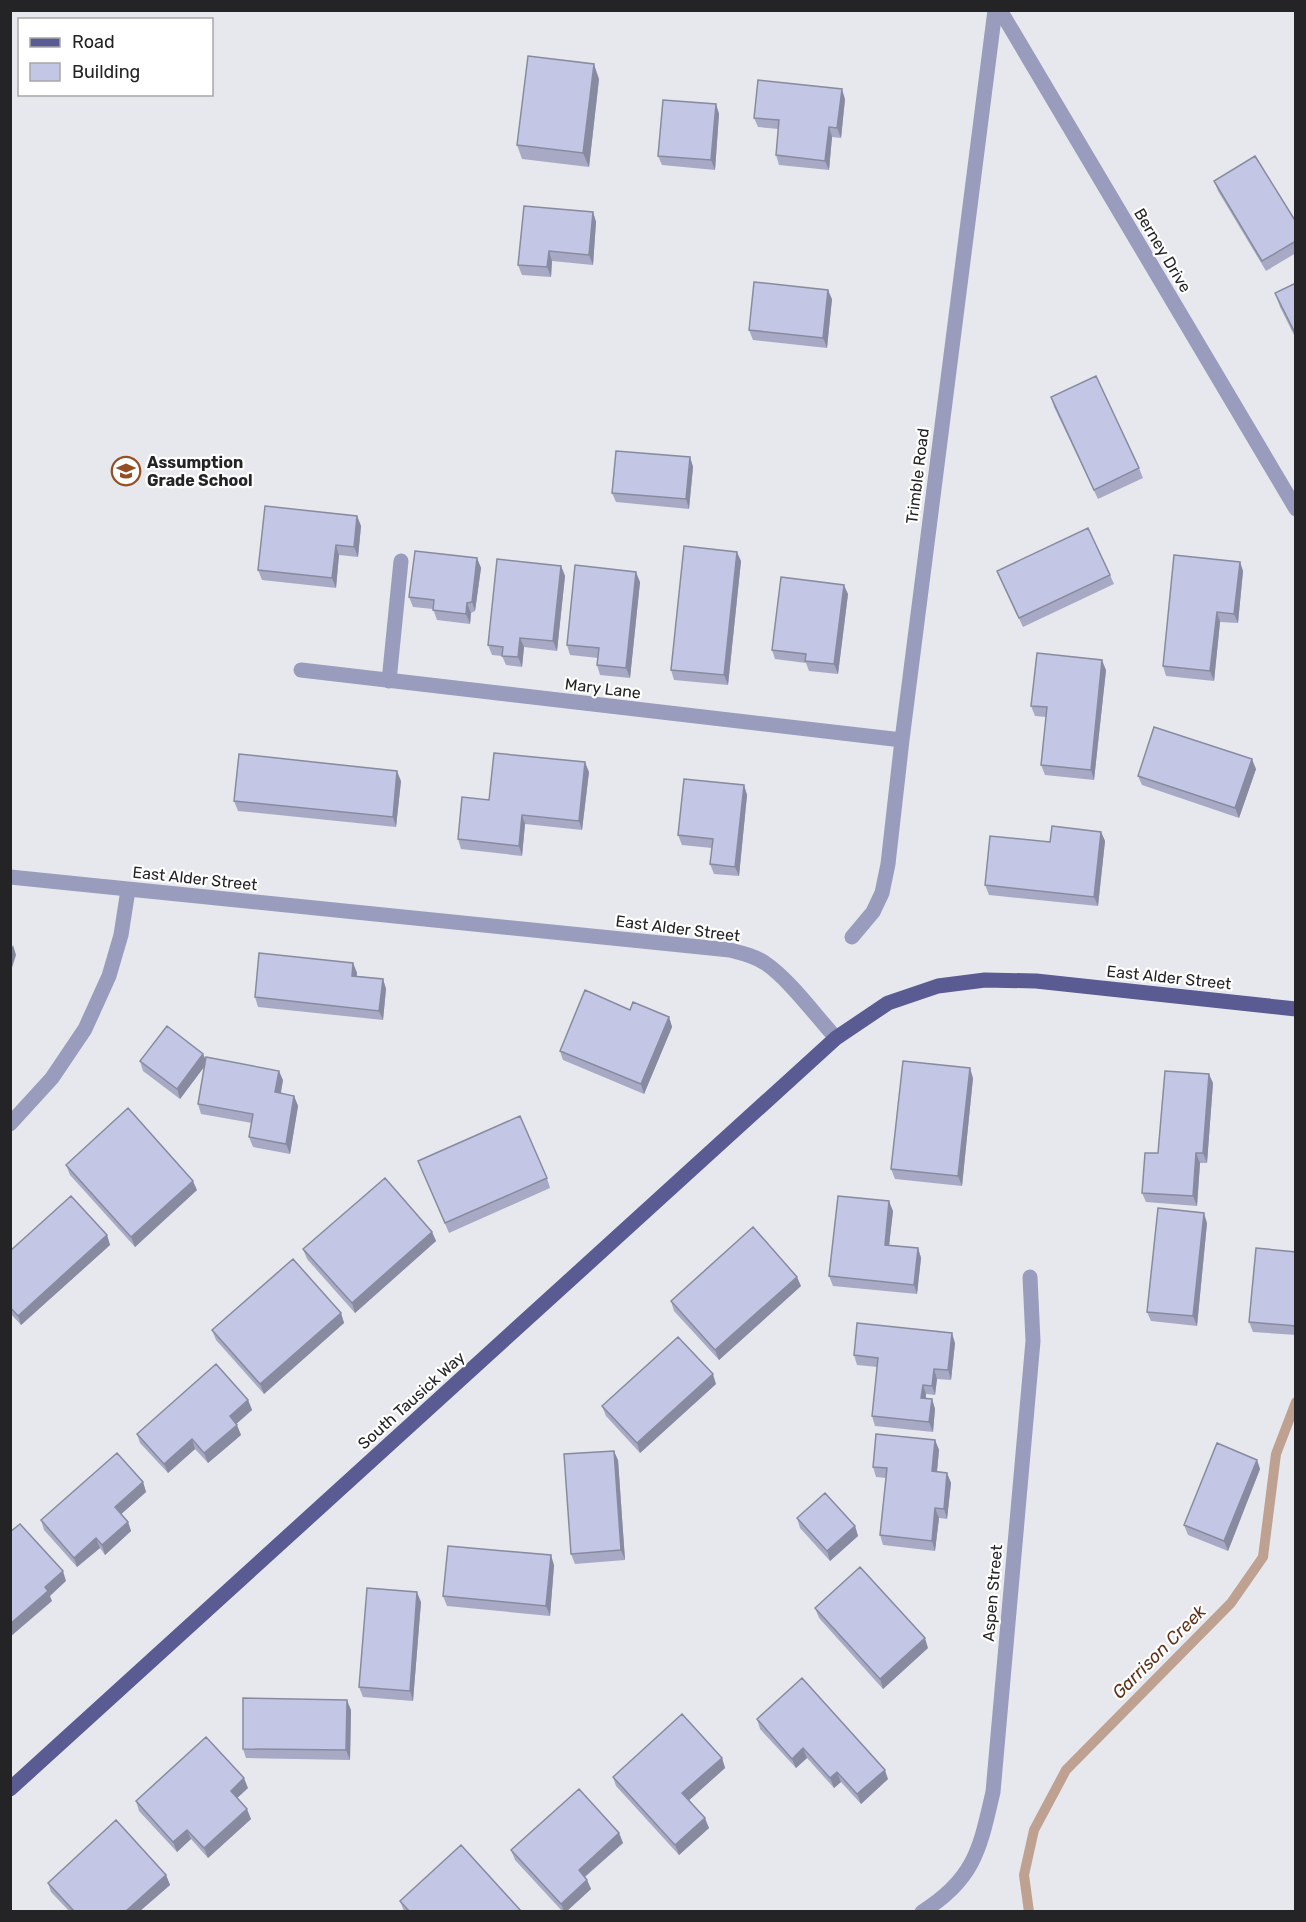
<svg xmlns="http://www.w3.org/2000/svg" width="1306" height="1922" font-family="Rubik,sans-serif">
<rect width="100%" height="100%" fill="#e7e8ee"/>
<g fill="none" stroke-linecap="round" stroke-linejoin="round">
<path stroke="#bfa191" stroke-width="10" d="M1029,1912L1024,1875L1034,1830L1066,1770L1231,1603L1263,1557L1276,1454L1296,1402"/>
<path stroke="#999cbc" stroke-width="15" d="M1000,10L1296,509
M301,670L902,740
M389,681L401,561
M10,877L730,950C742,953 755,956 765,963C788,978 816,1016 836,1038
M852,937L873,912L882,893L888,864L902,740L995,10
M10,1124L52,1078L85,1029L109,976L121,935L128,890
M922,1912C975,1879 980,1848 993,1792L1033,1341L1030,1277"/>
<path stroke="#595b92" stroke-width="15" d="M10,1789L836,1038L888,1003L938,986L985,980L1036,981L1296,1009"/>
</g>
<path fill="#a8aac5" d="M599,79L589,167L522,159L517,145Z
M845,99L841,138L832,137L829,170L779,165L776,155L778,129L758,127L754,118Z
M716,104L719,114L715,170L662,165L658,156Z
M1214,181L1296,222V253L1266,271L1218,191Z
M593,212L596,222L593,265L552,261L551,277L522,275L518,265Z
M1296,283V339L1280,307L1275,293Z
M832,299L827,348L753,340L749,330Z
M1051,397L1139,468L1143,478L1098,499L1054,407Z
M690,457L693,467L689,509L616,502L612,493Z
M357,516L361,526L358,557L339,555L336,588L262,580L258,570Z
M477,558L481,568L475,611L471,613L470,624L437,620L433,609L413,607L409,597Z
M741,561L728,685L674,680L671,670Z
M1240,562L1243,571L1238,623L1220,622L1214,681L1166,676L1163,666Z
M561,566L565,576L557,651L524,647L522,667L506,665L502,656L492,655L488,645Z
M997,571L1110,575L1114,584L1023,627L1001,580Z
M640,582L630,678L600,675L597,665L598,658L570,655L567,645Z
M848,594L838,674L809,671L806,663L775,659L772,650Z
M1106,670L1094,780L1045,775L1041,765L1046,717L1035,716L1031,706Z
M1256,769L1239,818L1142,785L1138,776Z
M589,772L582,830L525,824L522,856L461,849L458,839L489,800Z
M401,781L396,827L238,811L234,801Z
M744,785L747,795L739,876L714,874L710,864L712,848L682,845L678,835Z
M1101,832L1105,841L1098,906L989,895L985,885L1050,842Z
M353,963L357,973L356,976L383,979L386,989L383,1020L258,1007L255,997Z
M630,1010L669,1017L672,1027L644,1094L563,1060L560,1051Z
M203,1054L206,1060L283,1080L281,1093L294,1096L298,1106L290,1154L253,1147L249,1137L252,1123L201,1114L198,1104L204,1067L180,1099L143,1071L140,1061Z
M973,1078L962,1186L895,1179L891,1169Z
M1213,1083L1207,1163H1200L1197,1206L1146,1202L1142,1193L1158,1153Z
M418,1161L547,1178L550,1188L449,1233Z
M66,1165L197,1190L135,1247L70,1175Z
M893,1211L889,1245L918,1248L921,1258L917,1294L833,1286L829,1276Z
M1207,1223L1197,1326L1151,1321L1147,1312Z
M432,1232L436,1241L355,1313L307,1259L303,1249Z
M107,1235L110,1245L21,1325L10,1313V1251Z
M1296,1252V1335L1253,1332L1249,1322Z
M801,1286L719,1360L674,1311L671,1301Z
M341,1313L344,1323L264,1394L216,1340L212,1330Z
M955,1343L951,1380L937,1379L935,1395L926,1394V1399H932L935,1409L933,1432L875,1426L872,1416L877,1367L857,1365L854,1355Z
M716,1384L640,1453L606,1416L602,1406Z
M248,1400L252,1410L236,1424L241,1435L208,1463L195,1449L168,1473L140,1443L137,1434Z
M935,1440L939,1450L937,1472L947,1473L951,1483L947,1519L939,1518L935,1551L883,1545L880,1535L886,1478L876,1477L873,1467Z
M618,1460L625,1560L575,1564L571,1554Z
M1257,1460L1260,1469L1228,1551L1188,1535L1184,1525Z
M143,1482L146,1492L121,1514L128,1522L131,1531L105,1555L100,1548L77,1567L44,1530L41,1520Z
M797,1518L855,1526L858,1536L830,1561L800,1528Z
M554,1565L550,1616L447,1606L443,1596Z
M421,1602L413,1701L363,1697L359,1687Z
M815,1608L928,1648L883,1689L819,1618Z
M351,1710L350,1760L246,1758L243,1749Z
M757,1719L888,1779L861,1804L841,1782L834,1788L807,1758L796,1768L760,1729Z
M722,1758L725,1768L689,1800L709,1828L679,1855L616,1786L613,1777Z
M248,1788L237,1798L251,1819L208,1858L191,1839L177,1852L139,1811L136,1801Z
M619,1833L623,1843L585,1877L587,1880L591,1889L567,1911H562L515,1860L511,1850Z
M166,1875L170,1885L140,1911H69L51,1892L48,1883Z
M400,1901L521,1911H404Z"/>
<path fill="#888ba0" d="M594,64L599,79L589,167L583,153Z
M842,89L845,99L841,138L837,128Z
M716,104L719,114L715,170L711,160Z
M829,127L832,137L829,170L825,161Z
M593,212L596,222L593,265L589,255Z
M549,251L552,261L551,277L547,267Z
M828,290L832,299L827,348L823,338Z
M690,457L693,467L689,509L686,499Z
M357,516L361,526L358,557L354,547Z
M336,545L339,555L336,588L332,578Z
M737,552L741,561L728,685L724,675Z
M477,558L481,568L475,611L472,602Z
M1240,562L1243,571L1238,623L1234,614Z
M561,566L565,576L557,651L553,641Z
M636,572L640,582L630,678L626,668Z
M844,585L848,594L838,674L834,664Z
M467,603L471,613L470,624L466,614Z
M1217,612L1220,622L1214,681L1210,671Z
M520,638L524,647L522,667L518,657Z
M1102,660L1106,670L1094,780L1091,770Z
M1252,759L1256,769L1239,818L1235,808Z
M585,762L589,772L582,830L579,821Z
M397,771L401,781L396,827L393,817Z
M744,785L747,795L739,876L735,867Z
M522,815L525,824L522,856L519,846Z
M1101,832L1105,841L1098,906L1094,897Z
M13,945L16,955L10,974V952Z
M353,963L357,973L356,985L352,976Z
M383,979L386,989L383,1020L379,1011Z
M669,1017L672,1027L644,1094L641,1084Z
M203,1054L207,1063L180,1099L177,1089Z
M970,1068L973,1078L962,1186L958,1176Z
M279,1071L283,1080L279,1102L275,1092Z
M1209,1074L1213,1083L1207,1163L1203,1153Z
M294,1096L298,1106L290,1154L286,1144Z
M1196,1153L1200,1163L1197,1206L1193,1196Z
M193,1181L197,1190L135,1247L131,1237Z
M889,1201L893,1211L888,1255L885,1245Z
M1204,1213L1207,1223L1197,1326L1193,1316Z
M432,1232L436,1241L355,1313L352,1303Z
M107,1235L110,1245L21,1325L18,1316Z
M918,1248L921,1258L917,1294L914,1285Z
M797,1277L801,1286L719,1360L715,1350Z
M341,1313L344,1323L264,1394L260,1384Z
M952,1333L955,1343L951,1380L948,1370Z
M934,1369L937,1379L935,1395L932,1386Z
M713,1374L716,1384L640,1453L637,1443Z
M923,1385L926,1394L925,1408L921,1398Z
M932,1399L935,1409L933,1432L929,1422Z
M248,1400L252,1410L234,1426L230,1416Z
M237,1425L241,1435L208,1463L204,1453Z
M192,1439L195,1449L168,1473L164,1464Z
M935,1440L939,1450L936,1481L932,1471Z
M614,1451L618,1460L625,1560L621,1550Z
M1257,1460L1260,1469L1228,1551L1224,1541Z
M947,1473L951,1483L947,1519L944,1509Z
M143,1482L146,1492L118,1517L115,1507Z
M935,1508L939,1518L935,1551L932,1541Z
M128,1522L131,1531L105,1555L102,1545Z
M855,1526L858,1536L830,1561L827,1551Z
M96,1538L100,1548L77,1567L74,1558Z
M551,1555L554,1565L550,1616L546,1606Z
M63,1571L66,1581L50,1596L52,1601L10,1637V1624L45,1587Z
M417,1592L421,1602L413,1701L410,1691Z
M925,1638L928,1648L883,1689L880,1679Z
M347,1700L351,1710L350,1760L346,1750Z
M803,1748L807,1758L796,1768L792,1759Z
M722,1758L725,1768L686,1803L682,1793Z
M885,1770L888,1779L861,1804L857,1794Z
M837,1772L841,1782L834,1788L830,1778Z
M244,1778L248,1788L234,1801L231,1791Z
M247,1809L251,1819L208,1858L204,1848Z
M705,1818L709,1828L679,1855L675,1845Z
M187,1830L191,1839L177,1852L173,1842Z
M619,1833L623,1843L582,1879L579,1870Z
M166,1875L170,1885L140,1911H126Z
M587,1880L591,1889L567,1911H564L561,1904Z"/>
<path fill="#c3c6e5" stroke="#888ba0" stroke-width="1.5" d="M528,56L594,64L583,153L517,145Z
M758,80L842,89L837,128L829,127L825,161L776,155L779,120L754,118Z
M663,100L716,104L711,160L658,156Z
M1255,156L1296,222V241L1262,261L1214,181Z
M524,206L593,212L589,255L549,251L547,267L518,265Z
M754,282L828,290L823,338L749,330Z
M1296,283V335L1275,293Z
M1096,376L1139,468L1094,490L1051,397Z
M616,451L690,457L686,499L612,493Z
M265,506L357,516L354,547L336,545L332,578L258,570Z
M1088,528L1110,575L1019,618L997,571Z
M684,546L737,552L724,675L671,670Z
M415,551L477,558L472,602L467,603L466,614L433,610L434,600L409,597Z
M1174,555L1240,562L1234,614L1217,612L1210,671L1163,666Z
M497,559L561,566L553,641L520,638L518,657L502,656L503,647L488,645Z
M575,565L636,572L626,668L597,665L599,648L567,645Z
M781,577L844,585L834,664L805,661L806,654L772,650Z
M1037,653L1102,660L1091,770L1041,765L1047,707L1031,706Z
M1154,727L1252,759L1235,808L1138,776Z
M494,753L585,762L579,821L522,815L519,846L458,839L462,797L489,800Z
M239,754L397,771L393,817L234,801Z
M684,779L744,785L735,867L710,864L713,839L678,835Z
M1052,826L1101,832L1094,897L985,885L990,836L1050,842Z
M259,953L353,963L352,976L383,979L379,1011L255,997Z
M585,990L630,1010L633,1002L669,1017L641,1084L560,1051Z
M167,1026L203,1054L177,1089L140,1061Z
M206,1057L279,1071L275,1092L294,1096L286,1144L249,1137L253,1114L198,1104Z
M903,1061L970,1068L958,1176L891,1169Z
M1165,1071L1209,1074L1203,1153H1196L1193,1196L1142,1193L1145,1153H1158Z
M128,1108L193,1181L131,1237L66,1165Z
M520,1116L547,1178L445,1223L418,1161Z
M385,1178L432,1232L352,1303L303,1249Z
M71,1196L107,1235L18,1316L10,1307V1251Z
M838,1196L889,1201L885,1245L918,1248L914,1285L829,1276Z
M1158,1208L1204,1213L1193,1316L1147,1312Z
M753,1227L797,1277L715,1350L671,1301Z
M1256,1248L1296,1252V1326L1249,1322Z
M293,1259L341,1313L260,1384L212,1330Z
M857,1323L952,1333L948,1370L934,1369L932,1386L923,1385L921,1398L932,1399L929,1422L872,1416L878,1358L854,1355Z
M678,1337L713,1374L637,1443L602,1406Z
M216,1364L248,1400L230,1416L237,1425L204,1453L192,1439L164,1464L137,1434Z
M876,1434L935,1440L932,1471L947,1473L944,1509L935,1508L932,1541L880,1535L887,1468L873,1467Z
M1217,1443L1257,1460L1224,1541L1184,1525Z
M614,1451L621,1550L571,1554L564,1454Z
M117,1453L143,1482L115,1507L128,1522L102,1545L96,1538L74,1558L41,1520Z
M825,1493L855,1526L827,1551L797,1518Z
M20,1524L63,1571L45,1587L48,1591L10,1624V1532Z
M448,1546L551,1555L546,1606L443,1596Z
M860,1567L925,1638L880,1679L815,1608Z
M367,1588L417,1592L410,1691L359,1687Z
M802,1678L885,1770L857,1794L837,1772L830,1778L803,1748L792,1759L757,1719Z
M243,1698L347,1700L346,1750L243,1749Z
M682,1714L722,1758L682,1793L705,1818L675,1845L613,1777Z
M206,1737L244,1778L231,1791L247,1809L204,1848L187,1830L173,1842L136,1801Z
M579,1789L619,1833L579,1870L587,1880L561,1904L511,1850Z
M116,1820L166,1875L126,1911H74L48,1883Z
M461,1845L521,1911H409L400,1901Z"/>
<defs>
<g id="school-ring" transform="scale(1.5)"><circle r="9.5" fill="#fff" stroke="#944f24" stroke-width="1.5"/><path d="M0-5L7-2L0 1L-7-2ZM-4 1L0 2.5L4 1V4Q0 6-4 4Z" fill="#944f24"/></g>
</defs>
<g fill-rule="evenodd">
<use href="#school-ring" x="126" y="471"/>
</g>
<g text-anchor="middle" stroke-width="4.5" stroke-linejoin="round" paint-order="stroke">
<g font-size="16" fill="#242426" stroke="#fff">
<text transform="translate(1163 250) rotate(59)" y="6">Berney Drive</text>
<text transform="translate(917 476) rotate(-83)" y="6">Trimble Road</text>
<text transform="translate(603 688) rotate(7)" y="6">Mary Lane</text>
<text transform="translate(195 878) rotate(6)" y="6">East Alder Street</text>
<text transform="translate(678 928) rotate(7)" y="6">East Alder Street</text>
<text transform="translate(1169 977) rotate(6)" y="6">East Alder Street</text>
<text transform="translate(411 1400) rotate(-42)" y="6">South Tausick Way</text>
<text transform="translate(992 1593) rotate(-85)" y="6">Aspen Street</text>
</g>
<g font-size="16" font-weight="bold" fill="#242426" stroke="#fff" text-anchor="start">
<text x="147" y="468">Assumption<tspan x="147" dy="18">Grade School</tspan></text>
</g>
<g font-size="18" font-style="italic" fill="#5e3319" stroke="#fff">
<text transform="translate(1159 1652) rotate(-45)" y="6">Garrison Creek</text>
</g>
</g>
<rect width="1306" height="1922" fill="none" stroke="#242426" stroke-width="24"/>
<rect x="18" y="18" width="195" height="78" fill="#ffffff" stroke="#a7a7a8" stroke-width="1.5"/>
<rect x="30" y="38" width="30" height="9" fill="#595b92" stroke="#a7a7a8" stroke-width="1.5"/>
<text x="72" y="48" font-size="18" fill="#242426">Road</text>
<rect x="30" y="63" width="30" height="18" fill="#c3c6e5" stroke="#a7a7a8" stroke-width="1.5"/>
<text x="72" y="78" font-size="18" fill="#242426">Building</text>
</svg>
